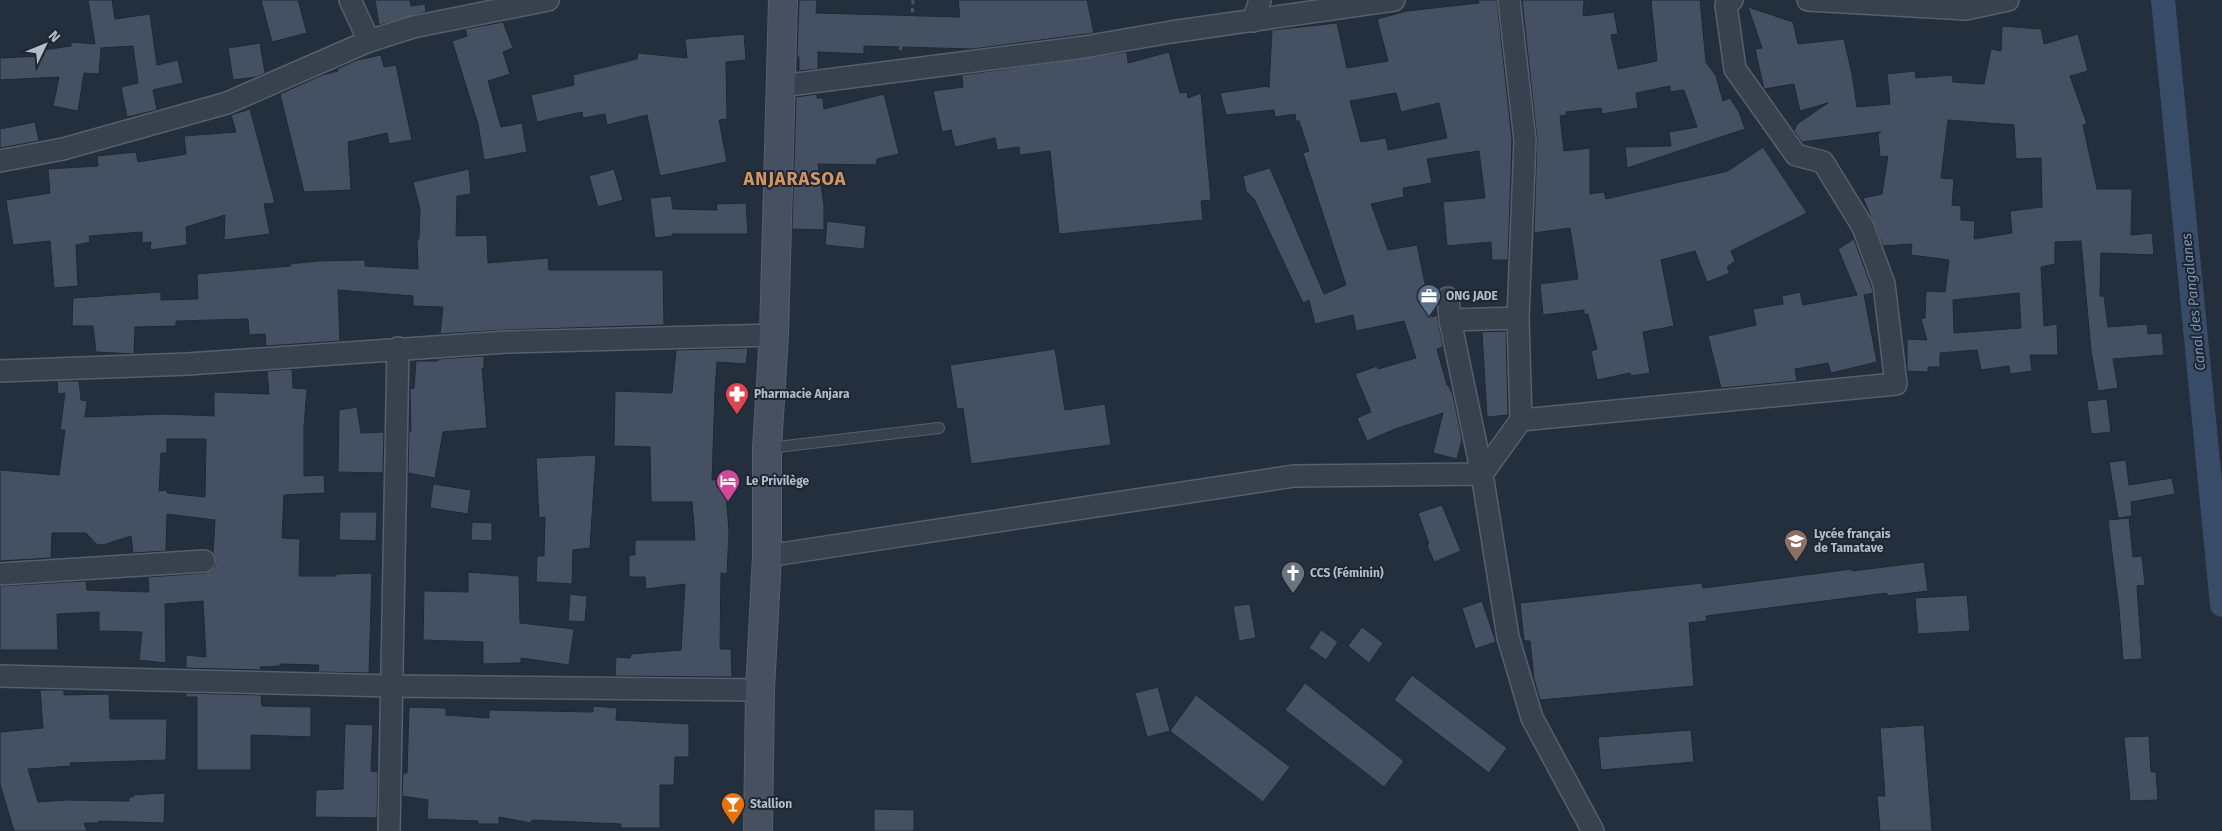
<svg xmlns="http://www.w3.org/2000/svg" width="2222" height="831" font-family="'Fira Sans',sans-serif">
<rect width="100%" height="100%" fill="#242f3e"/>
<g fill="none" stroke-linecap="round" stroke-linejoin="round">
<path stroke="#394c67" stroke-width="24" d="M2163,0L2222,605"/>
</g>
<path fill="#455162" stroke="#1f2835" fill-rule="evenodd" d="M88,0H112L115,19L150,14L157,65L178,60L183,83L153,90L157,110L127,117L121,87L138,83L133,46L101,48L99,74L84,73L78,111L53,106L59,77L0,80V58L44,56L43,50L71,46V42L95,44Z
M261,0H298L307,33L272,42Z
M375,0H410L411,6L425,4L426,12L379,25Z
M799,0H817L816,13L960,17L958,0H1087L1094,33L973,49L864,46V54L818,52V69L799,71V57H797Z
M1478,0H1497L1512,140L1508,260H1492L1491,242L1447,246L1443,202L1485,198L1479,151L1427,159L1432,183L1403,188L1404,197L1371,204L1388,250L1417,245L1432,317L1437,315L1443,347L1437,349L1447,385H1448L1453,395L1462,439L1457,459L1433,453L1443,413L1395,429L1367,441L1357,418L1371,412L1355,374L1377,366L1378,369L1416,358L1404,321L1356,331L1353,315L1315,324L1309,300L1303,303L1254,199L1246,191L1243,176L1270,168L1324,294L1346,285L1303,153L1309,151L1299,121H1296L1295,114L1275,117L1274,110L1226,115L1220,93L1268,86L1269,88L1272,30L1337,23L1347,68L1388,61L1377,19L1407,11L1479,3ZM1396,93L1401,112L1439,103L1447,138L1388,150L1386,138L1361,142L1350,101Z
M1522,0H1584L1583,16L1614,12L1618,34L1611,35L1618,69L1657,61L1651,0H1700L1706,62L1716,76L1723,101L1730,98L1739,112L1745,129L1627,168L1625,147L1671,146L1669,132L1697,127L1684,90L1670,92V86L1636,93L1638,108L1602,114L1601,108L1566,112L1567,115L1560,116L1564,151L1590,148V194L1604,192L1606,199L1728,171L1763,147L1807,213L1731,251L1735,261L1727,267L1730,273L1707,282L1695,251L1661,260L1674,326L1643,332L1650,373L1631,376L1630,373L1597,380L1591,351L1597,349L1588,314L1584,315V310L1543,315L1540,284L1578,279L1570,228L1534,233L1537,139Z
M1748,7L1793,22L1798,44L1844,39L1852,74L1857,107L1890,104L1887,74L1915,71L1916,78L1952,75L1953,82L1984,84L1991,49L2001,51L2002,26L2041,29L2044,44L2078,34L2088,71L2070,76L2087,124L2083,125L2097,189H2132L2131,235L2152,233L2154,255L2101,253L2100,296H2104L2108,327L2147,324L2148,334L2162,333L2164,355L2113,359L2118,388L2098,391L2091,351L2081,241L2055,242V264L2041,267L2044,326L2057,324L2058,355H2030L2032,371L2010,374L2009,366L1981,370L1977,350L1940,353V367H1928V372L1907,371V339L1927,340L1921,319L1925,318L1926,291L1945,292L1949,260L1911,255L1912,244L1883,246L1863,198L1882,194L1888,156L1880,157L1878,134L1881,132L1802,142L1794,131L1797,124L1828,103L1800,111L1794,84L1764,89L1755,49L1762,48ZM1948,120L2014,125L2016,159L2041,158L2042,207L2010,211L2012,233L1974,239L1975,221L1961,220V206L1952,205L1954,179L1941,178ZM2019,293L2021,328L1954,333L1953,300Z
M503,22L513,48L503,52L510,74L488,81L501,127L522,123L527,152L484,160L478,124L452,41L467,36L465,29Z
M744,34L746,60L726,62L727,119L719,120L727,162L660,176L647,115L607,125L605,114L583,118L582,112L537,122L531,95L574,85L573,75L637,59L638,53L687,58L685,39Z
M260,43L265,73L256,77L233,80L228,48Z
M1127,52L1128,63L1169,52L1180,93L1187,92L1188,98L1201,93L1211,200L1201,201L1203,220L1059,234L1050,151L1020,155L1019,147L997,150L995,138L955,147L951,130L942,132L933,91L963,87L962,75Z
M381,55L384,67L396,65L412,140L389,144L387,133L348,142L351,190L304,192L280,94L322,75L338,71L337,69L357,60Z
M817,94V98H823L824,109L884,94L899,154L877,159L876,165L818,164L824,206V230L792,229L796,97Z
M250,109L275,203L264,204L270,234L224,240L225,215L186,227L187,245L150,250L151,242L142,243V232L89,236L90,242L76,245L78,286L54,288L50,241L13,245L6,200L50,193L48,169L98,166L97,156L136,152L138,162L186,154L184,136L236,132L231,115Z
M35,122L39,141L0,148V129Z
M469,169L471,194L457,196L456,236L487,235L488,263L548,258L549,270H663L664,325L506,330L440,334L443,307L413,306V296L338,290L340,341L266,346L265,334L249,335L248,319L176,321V326L135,327L134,354L96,352L93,326H72L73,298L161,292V300L198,299L197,274L291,266L290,264L318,261L365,260V266L418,269L417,239H419L420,209L413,182Z
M614,169L623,200L598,207L589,176Z
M671,196L673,209L717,210L716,204L746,203L748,234H672V236L655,238L650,198Z
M827,221L866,226L864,249L825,245Z
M1854,239L1872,288L1873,293L1864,295L1877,362L1831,373L1828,363L1795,369L1797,381L1721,388L1708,336L1756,325L1753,309L1783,304L1782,296L1800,292L1803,305L1857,295L1838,249Z
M1506,331L1508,415L1487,417L1482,332Z
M748,348L746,364L717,362L715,391L712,480L725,479L729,532L727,574L721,573L720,649H731L732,677L615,676L616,657L630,658L631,654L681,650L685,584L646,589L645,577H629V555H635V540H695L692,502H651L650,447L614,446L615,391L672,393L676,350Z
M1055,349L1065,410L1105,404L1111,445L971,464L963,408L957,409L950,365Z
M484,356V368H482L487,428L443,432L435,478L408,473L409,431H411L410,389L414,388L416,361H438V359Z
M292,369L293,388L307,389L304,426V476L324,475L325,493L284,495L282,538L300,539L299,576H336V574L372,573L369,673L318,672L319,665L280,664V666L260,667L261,670L186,668V655L206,657L203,601L165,604L166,663L139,660L142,632L99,631V612L57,614L58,650H0V586L86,581L87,590L149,592L148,577L205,573L211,571L215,566L216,560L213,553L215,520L167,514L166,551L133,553L131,536L103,545L96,544L86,533H52L51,558L0,561V470L59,475L65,430H60L65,393L58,394L57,381H79L81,400L87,401L85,417L166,414L214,416V392L269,394L267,371ZM167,439H206L205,497L167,493V490L159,491L161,453H167Z
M2107,399L2111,432L2091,434L2087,401Z
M357,407L361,433L384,432L383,473L338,472L339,410Z
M596,455L590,548L573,550L572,584L536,582L537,556H544L545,517L539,518L536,458Z
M2126,460L2129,485L2172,478L2175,494L2131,502L2132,516L2118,518L2109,462Z
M433,484L471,490L468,514L430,508Z
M1442,505L1461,551L1434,562L1427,545L1429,544L1418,513Z
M340,512H377L376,541L339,540Z
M2129,518L2133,557L2142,556L2145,585L2137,586L2142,659L2123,660L2119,609L2108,520Z
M472,522L492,523V541L471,540Z
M1924,562L1928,591L1887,596V593L1706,616L1707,621L1689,623L1694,686L1540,700L1534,679L1530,641H1524L1520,603L1702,583L1703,588L1852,569V571Z
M468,572L519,576L520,623L574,629L569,665L521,658V663L483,664V642L423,640L424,591L468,592Z
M570,594L587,596L585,622L568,621Z
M1967,595L1970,631L1918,634L1915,598Z
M1482,601L1496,642L1475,649L1462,608Z
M1250,604L1256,638L1239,641L1233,606Z
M1362,627L1383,643L1369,663L1348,646Z
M1321,630L1338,642L1326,660L1309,648Z
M1412,675L1507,748L1489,773L1394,700Z
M1305,683L1404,761L1384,787L1285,710Z
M1158,687L1170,731L1147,737L1135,693Z
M40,690H64V695L109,694L110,719H167L166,760L70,763L71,766L28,769L38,802L67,800L129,801V797H133V795L165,793L164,823L99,821V823H84L87,831H14L0,784V732L43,728Z
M186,693L261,695L262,706L311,707V737L251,735V770H197V697H186Z
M1196,695L1290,767L1263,802L1170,731Z
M593,706L617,708L616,720L689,724V757H675L674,785H660V828H621V824L532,820L531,823L499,817V824H478V821L427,819L428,800L402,796L403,773H407L409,707L446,708V715L489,718V710L593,712Z
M345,724L373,725L371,771L378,772L377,818L315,817L316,790L343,789Z
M1924,725L1932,831H1880L1877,796H1885L1880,728Z
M1691,730L1694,762L1601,770L1598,737Z
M2149,736L2151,772H2156L2158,800L2130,801L2124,737Z
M874,809L914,810V831H874Z"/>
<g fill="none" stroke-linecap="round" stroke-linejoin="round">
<g stroke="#565f6c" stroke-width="12">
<path id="lane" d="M769,448L939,428"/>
</g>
<g stroke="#565f6c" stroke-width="24">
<path id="street" d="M350,0L369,41
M1509,0L1525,140L1518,318L1521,420
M1808,0L1966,9L2008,0
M1253,21L1260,0
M781,86L1084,47L1171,32L1394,0
M0,161L63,149L227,103L369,41L413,27L548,0
M1448,298L1450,320L1518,318
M1450,320L1482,474
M0,371L188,364L506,342L774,335
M1482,474L1521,420L1896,384L1884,284L1863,227L1823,162L1796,155L1735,69L1726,5L1732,0
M767,556L1294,476L1482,474L1508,637L1532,718L1593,831
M0,574L204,561
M0,676L392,686L760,690
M389,831L398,348"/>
</g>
<g stroke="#565f6c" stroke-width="30">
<path id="secondary" d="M758,831L760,690L767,556V448L774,335L783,0"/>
</g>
<path stroke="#44595c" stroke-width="3" stroke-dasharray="4 4" stroke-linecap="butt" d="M900,50L912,19L913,0"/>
<use href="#lane" stroke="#38414e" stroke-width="10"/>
<use href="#street" stroke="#38414e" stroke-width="21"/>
<use href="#secondary" stroke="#465061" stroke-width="28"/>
</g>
<defs>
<g id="office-pin" transform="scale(1.25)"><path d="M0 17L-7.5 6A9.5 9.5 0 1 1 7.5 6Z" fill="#5c6f8a" stroke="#1d2633"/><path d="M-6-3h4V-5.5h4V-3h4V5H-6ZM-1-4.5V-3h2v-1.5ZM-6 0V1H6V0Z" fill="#fff"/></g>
<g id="pharmacy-pin" transform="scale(1.25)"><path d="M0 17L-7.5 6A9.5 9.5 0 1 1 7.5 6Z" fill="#e0444e" stroke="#1d2633"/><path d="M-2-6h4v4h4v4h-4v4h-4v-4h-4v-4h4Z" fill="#fff"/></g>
<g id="hotel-pin" transform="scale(1.25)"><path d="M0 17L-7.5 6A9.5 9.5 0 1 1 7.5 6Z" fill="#d1479c" stroke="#1d2633"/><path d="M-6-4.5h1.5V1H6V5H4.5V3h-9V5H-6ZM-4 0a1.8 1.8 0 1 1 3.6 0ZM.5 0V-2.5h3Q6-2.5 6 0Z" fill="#fff"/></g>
<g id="school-pin" transform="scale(1.25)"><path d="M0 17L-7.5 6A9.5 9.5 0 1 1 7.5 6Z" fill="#8d6e63" stroke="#1d2633"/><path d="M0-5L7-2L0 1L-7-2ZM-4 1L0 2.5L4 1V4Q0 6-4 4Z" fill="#fff"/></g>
<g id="church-pin" transform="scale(1.25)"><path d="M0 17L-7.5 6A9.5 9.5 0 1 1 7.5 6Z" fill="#6b7280" stroke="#1d2633"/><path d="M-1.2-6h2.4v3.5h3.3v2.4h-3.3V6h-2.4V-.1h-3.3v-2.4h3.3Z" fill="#fff"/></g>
<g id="bar-pin" transform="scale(1.25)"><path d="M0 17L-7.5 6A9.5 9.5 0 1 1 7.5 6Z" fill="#e8710a" stroke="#1d2633"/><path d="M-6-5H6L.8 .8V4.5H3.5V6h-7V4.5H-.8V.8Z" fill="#fff"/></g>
</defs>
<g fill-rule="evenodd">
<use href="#office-pin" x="1429" y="296"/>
<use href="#pharmacy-pin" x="737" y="394"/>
<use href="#hotel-pin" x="728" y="481"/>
<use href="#school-pin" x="1796" y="541"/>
<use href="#church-pin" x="1293" y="573"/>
<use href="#bar-pin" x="733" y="804"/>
</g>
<g text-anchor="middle" stroke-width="4" stroke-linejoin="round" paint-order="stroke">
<g font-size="12" font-weight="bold" fill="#b4bcc9" stroke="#1d2633" text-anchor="start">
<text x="1446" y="300">ONG JADE</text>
<text x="754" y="398">Pharmacie Anjara</text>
<text x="746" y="485">Le Privilège</text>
<text x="1814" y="538">Lycée français<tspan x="1814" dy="14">de Tamatave</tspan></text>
<text x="1310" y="577">CCS (Féminin)</text>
<text x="750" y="808">Stallion</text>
</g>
<g font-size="14" font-style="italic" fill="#7c92b1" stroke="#1d2633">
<text transform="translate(2193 302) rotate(-96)" y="5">Canal des Pangalanes</text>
</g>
<g font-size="18" font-weight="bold" letter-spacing="1" fill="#d59563" stroke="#1d2633">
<text x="795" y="185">ANJARASOA</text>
</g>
</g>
<g transform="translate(45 45) rotate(47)" stroke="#1d2633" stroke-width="4" paint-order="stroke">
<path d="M0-4L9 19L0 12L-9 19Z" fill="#b4bcc9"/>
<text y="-8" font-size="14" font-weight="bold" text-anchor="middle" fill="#b4bcc9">N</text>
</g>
</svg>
